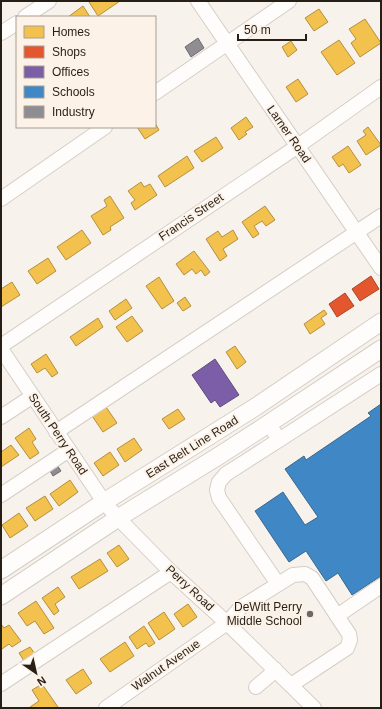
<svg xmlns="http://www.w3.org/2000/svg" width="382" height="709" font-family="Helvetica,sans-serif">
<rect width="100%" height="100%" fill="#f7f2ec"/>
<path fill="#f2c14e" stroke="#b5903d" d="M90,1H120L98,16L89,2Z
M83,6L90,17H68Z
M319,9L328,22L314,31L305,18Z
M365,19L381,43L360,57L351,43L356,39L349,29Z
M339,40L355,63L337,75L321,52Z
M291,41L297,50L288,57L282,47Z
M298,79L308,94L296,102L286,87Z
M246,117L253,127L245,132L247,134L239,140L231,128Z
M155,123L159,130L145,139L137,127H155Z
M368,127L381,145L366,155L357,141L366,135L363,131Z
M216,137L223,148L202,162L194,151Z
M348,146L361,165L349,173L343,164L339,167L332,157Z
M187,156L194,168L165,187L158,176Z
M141,182L144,187L150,184L157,195L135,210L131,203L135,200L128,191Z
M110,196L124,218L110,227L111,230L103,235L91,216L107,206L104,200Z
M265,206L275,220L266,226L262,221L254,226L259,234L253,238L242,222Z
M82,230L91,243L66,260L57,247Z
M233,230L238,239L223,249L227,256L220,261L206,239L218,231L222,237Z
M194,251L210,272L205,276L201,270L196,274L192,269L184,275L176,264Z
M48,258L56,271L37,284L28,271Z
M159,277L174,301L162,309L146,286Z
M12,282L20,295L1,307V288V289Z
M185,297L191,306L183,311L177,303Z
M126,299L132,308L115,320L109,311Z
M324,310L327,314L321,318L325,324L310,334L304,324Z
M132,316L143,331L127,342L116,327Z
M98,318L103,327L76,346L70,337Z
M235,346L246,362L237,369L226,352Z
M46,354L58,373L52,377L45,368L37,373L31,364Z
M104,404L117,423L103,432L90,413Z
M178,409L185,419L169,429L162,419Z
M29,428L36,439L32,442L39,453L30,459L15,438Z
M134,438L142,450L125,462L117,449Z
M11,445L19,455L1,467V452Z
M110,452L119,465L103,476L94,463Z
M70,480L78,492L59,506L50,494Z
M45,496L53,509L35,521L26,508Z
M19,513L28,526L10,538L2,525Z
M119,545L129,559L117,567L107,553Z
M100,559L108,571L79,589L71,577Z
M58,587L65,597L55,604L59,611L54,615L42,598Z
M36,601L54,628L44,634L35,621L27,626L18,613Z
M188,604L197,617L183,627L174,614Z
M164,612L175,629L159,640L148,623Z
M1,624L4,628L9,625L21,641L12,647L9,644L2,649L1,648Z
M144,626L155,643L149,647L146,643L137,649L129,637Z
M125,642L134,656L110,672L100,659Z
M30,647L35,654L24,661L19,653Z
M83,669L92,683L76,694L66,680Z
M42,684L58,707L57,708H31L30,707L39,701L32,690Z"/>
<path fill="#e4572e" stroke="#ab4626" d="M371,276L379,289L360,301L352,289Z
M345,293L354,306L337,317L329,304Z"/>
<path fill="#7b5ea7" stroke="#624b7b" d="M215,359L239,395L220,407L215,400L211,403L192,375Z"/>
<path fill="#3f88c5" stroke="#386890" d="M381,404V576L352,595L338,573L326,581L306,551L289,562L255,511L283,492L305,525L318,517L285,469L304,456L306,460L371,416L368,413Z"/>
<path fill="#8d8d92" stroke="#6e6c6c" d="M198,38L204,48L191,57L185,47Z
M57,465L61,471L53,476L49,469Z"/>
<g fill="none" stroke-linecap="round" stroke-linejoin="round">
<g stroke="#d5cec6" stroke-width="16">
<path id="minor" d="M198,1L381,268
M25,17L49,1
M1,33L17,23
M155,93L289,1
M1,199L105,127
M1,346L298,146L381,87
M1,349L104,502L118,518L171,572L227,623L314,708
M1,417L33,396
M56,432L381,216
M274,432L279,440L381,374
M1,495L69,450
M278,584L219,498L217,490L219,482L226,474L279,440
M337,616L381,586
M1,684L171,572
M256,687L269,676L275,669
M106,708L227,623L240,608L293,575L305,574L312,578L349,634L350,640L347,648L291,685"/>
</g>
<g stroke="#d5cec6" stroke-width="19">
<path id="major" d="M1,570L104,502L257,406L381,322
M1,596L118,518L217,457L268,424L381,349"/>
</g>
<use href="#minor" stroke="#fefdfc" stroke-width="14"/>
<use href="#major" stroke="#fefdfc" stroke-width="17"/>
</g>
<circle fill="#706960" stroke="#fcf2e8" stroke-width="1.5" cx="310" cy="614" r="4"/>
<g text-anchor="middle" stroke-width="4" stroke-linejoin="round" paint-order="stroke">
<g font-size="12" fill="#271f15" stroke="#fcf2e8">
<text transform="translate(289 134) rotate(55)" y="4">Larner Road</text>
<text transform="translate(191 217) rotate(-34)" y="4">Francis Street</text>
<text transform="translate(58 434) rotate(56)" y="4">South Perry Road</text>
<text transform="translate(192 447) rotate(-32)" y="4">East Belt Line Road</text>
<text transform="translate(190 588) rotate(43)" y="4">Perry Road</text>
<text transform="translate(166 665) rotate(-35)" y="4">Walnut Avenue</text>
</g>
<g font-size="12" fill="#271f15" stroke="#fcf2e8" text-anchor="end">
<text x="302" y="611">DeWitt Perry<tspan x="302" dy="14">Middle School</tspan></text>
</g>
</g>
<rect width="382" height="709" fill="none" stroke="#271f15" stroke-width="4"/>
<rect x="16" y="16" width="140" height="112" fill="#fcf2e8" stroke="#a79e94"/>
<rect x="24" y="26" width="20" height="12" fill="#f2c14e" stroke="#a79e94"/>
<text x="52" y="36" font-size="12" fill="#271f15">Homes</text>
<rect x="24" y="46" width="20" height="12" fill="#e4572e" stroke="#a79e94"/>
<text x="52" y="56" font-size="12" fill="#271f15">Shops</text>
<rect x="24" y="66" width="20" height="12" fill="#7b5ea7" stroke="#a79e94"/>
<text x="52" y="76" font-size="12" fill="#271f15">Offices</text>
<rect x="24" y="86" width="20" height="12" fill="#3f88c5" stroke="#a79e94"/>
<text x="52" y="96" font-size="12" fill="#271f15">Schools</text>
<rect x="24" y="106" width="20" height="12" fill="#8d8d92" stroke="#a79e94"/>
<text x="52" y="116" font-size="12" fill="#271f15">Industry</text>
<g transform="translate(36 673) rotate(146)" stroke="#fcf2e8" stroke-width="3" paint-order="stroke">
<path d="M0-3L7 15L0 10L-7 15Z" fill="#271f15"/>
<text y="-6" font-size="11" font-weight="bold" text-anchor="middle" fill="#271f15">N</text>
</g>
<path d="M238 34v6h68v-6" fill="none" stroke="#271f15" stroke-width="2"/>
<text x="244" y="34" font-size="12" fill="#271f15" stroke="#fcf2e8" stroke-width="3" paint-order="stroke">50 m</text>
</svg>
